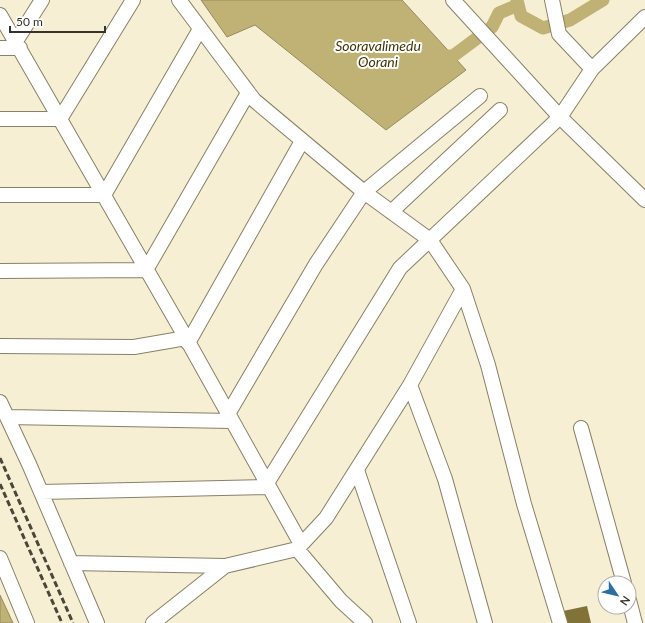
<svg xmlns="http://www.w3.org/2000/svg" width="645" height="623" font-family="Lato,sans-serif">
<rect width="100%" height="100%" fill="#f7efd3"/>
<path fill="#c0b175" stroke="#968b5e" d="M201,0H402L466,70L386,130L255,25L227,37Z
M0,595L13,623H0Z"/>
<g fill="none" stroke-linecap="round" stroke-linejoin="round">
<path stroke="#c0b175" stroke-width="13" d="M517,0L521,16L543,28L570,20L603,0
M436,56H453L492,27L499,13L518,5"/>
</g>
<path fill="#817237" d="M587,606L591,623H565L563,611Z"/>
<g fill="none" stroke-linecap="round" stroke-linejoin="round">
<g stroke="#878167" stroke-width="16">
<path id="minor" d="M179,0L254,100L364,192L430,240L463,289L410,385L326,518L297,549L341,601L365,623
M453,0L560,117L645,200
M552,0L559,34L592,69
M0,15L186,338L301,544
M16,41L42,0
M0,48H20
M0,119H60L133,0
M0,195H104L200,29
M391,212L500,110
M0,271L146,270L248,93
M463,289L488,365L524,504L560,623
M188,343L302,141
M0,346L134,347L186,338
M410,385L445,479L485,623
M0,402L29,464L97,623
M228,414L316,264L364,192L480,96
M7,417L232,421
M581,428L624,583
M357,470L409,623
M267,483L400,268L560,117L592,69L645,17
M41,492L269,487
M0,558L27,623
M71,563L225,566
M629,600L635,623
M153,623L225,566L297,549"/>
</g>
<use href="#minor" stroke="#fff" stroke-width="14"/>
<path stroke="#4a463a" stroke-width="3" stroke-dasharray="6 3" stroke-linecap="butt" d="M0,458L73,623
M0,484L62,623"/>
</g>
<g text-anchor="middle" stroke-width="4" stroke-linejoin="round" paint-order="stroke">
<g font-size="14" font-style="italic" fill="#413503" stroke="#fff">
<text x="378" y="51">Sooravalimedu<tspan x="378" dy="16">Oorani</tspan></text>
</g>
</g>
<g transform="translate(617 595) rotate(125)"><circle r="19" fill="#ffffff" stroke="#aeada9"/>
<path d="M0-3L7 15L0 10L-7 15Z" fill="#296fa3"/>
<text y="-6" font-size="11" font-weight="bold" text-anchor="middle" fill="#353227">N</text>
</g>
<path d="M10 26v6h95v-6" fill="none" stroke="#353227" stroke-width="2"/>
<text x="16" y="26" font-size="12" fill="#353227" stroke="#ffffff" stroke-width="3" paint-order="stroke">50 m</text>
</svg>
